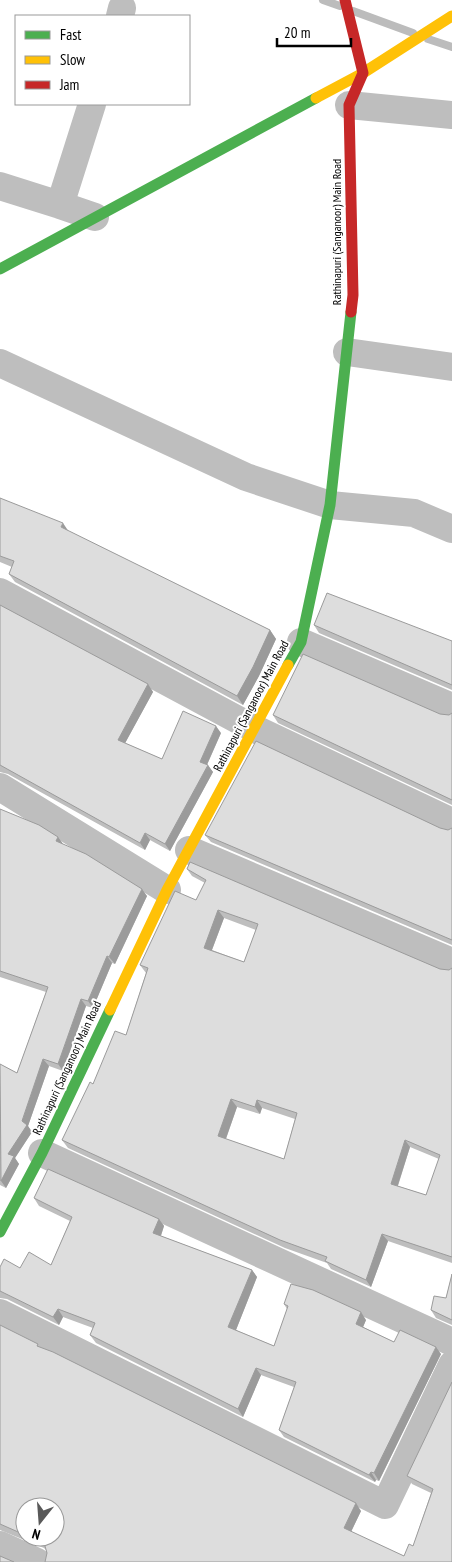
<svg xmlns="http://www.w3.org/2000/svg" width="452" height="1562" font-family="'PT Sans Narrow',sans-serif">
<rect width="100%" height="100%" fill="#fff"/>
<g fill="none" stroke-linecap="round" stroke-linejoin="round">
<path stroke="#bcbcbc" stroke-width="8" d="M323,0L340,6
M353,11L413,33
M428,39L452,47"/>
<path stroke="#bebebe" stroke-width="28" d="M120,16L122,8
M92,104L60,205L95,217
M349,105L452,115
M0,186L60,205
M347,352L452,367
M0,363L246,477L330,505L414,513L452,529
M0,592L255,729L452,822
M301,642L452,707
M0,787L167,890
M189,850L452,962
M42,1153L452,1342
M0,1313L385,1505L452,1365
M0,1545L37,1562"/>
<path stroke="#4caf50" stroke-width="11" d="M0,269L316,98
M288,665L301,642L330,505L351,312
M0,1232L42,1153L110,1010"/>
<path stroke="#ffc107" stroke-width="11" d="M316,98L363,73L452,16
M110,1010L167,890L288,665"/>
<path stroke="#c62828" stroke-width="11" d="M345,0L363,73L349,105L353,295L351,312"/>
</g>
<path fill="#bebebe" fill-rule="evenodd" d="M0,498L68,531L270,630L276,639L259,676L243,705L15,582L9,574L12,567L0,562Z
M0,605L148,684L153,692L125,743L162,759L221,733L207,765L213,772L170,851L150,840L145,850L8,774L0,772Z
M314,625L452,641V690L319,633Z
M452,713V805L278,723L273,715L440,714L449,715Z
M0,809L58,837L63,844L147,896L115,964L112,963L93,1008L86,1006L63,1071L49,1066L28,1126L32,1132L15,1158L19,1164L6,1188L0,1185V1064L17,1073L46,992L0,977Z
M440,828L448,830L452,828V945L211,842L205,835Z
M187,869L440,969L449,970L452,968V1263L388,1241L371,1287L331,1269L327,1263L285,1248L68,1148L62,1140L93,1084L126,1035L146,973L140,965L196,900L205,883L192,876ZM224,918L256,930L244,962L212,950ZM237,1107L260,1114L262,1108L295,1119L284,1159L226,1139ZM410,1147L439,1159L426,1195L398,1186Z
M34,1198L159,1219L164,1226L161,1236L252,1270L257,1277L236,1330L274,1346L287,1309L284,1304L366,1320L363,1327L394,1342L441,1354L379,1481L376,1480L375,1482L284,1437L279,1430L294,1387L261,1375L243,1417L96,1343L90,1335L93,1328L63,1317L59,1325L7,1299L0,1298V1267L20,1268L51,1265L70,1221L39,1206Z
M452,1274V1325L436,1318L431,1310L446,1298Z
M0,1325L38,1344L40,1347L361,1511L351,1532L404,1556L413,1546L431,1493L412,1484L407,1476L452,1382V1562L46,1561L47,1553L46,1550L44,1548L0,1530ZM25,1507L55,1537H25Z"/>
<path fill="#9b9b9b" d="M63,523L69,532L61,527Z
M270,630L276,639L259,676L243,705L237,696Z
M148,684L153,692L123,747L118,740Z
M216,726L221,733L205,769L200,762Z
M208,765L213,772L170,851L165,844Z
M145,833L150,840L145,850L140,843Z
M58,837L63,844L56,841Z
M142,889L147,896L115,964L109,957Z
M218,910L224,918L210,955L204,948Z
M107,956L112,963L93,1008L88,1001Z
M81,999L86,1006L63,1071L58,1064Z
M43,1059L49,1066L28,1126L32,1132L15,1158L19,1164L6,1188L1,1181L8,1154L22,1121Z
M231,1099L237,1107L224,1144L218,1136Z
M257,1100L262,1108L260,1114L255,1107Z
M405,1140L410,1147L396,1191L391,1184Z
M159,1219L164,1226L159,1241L153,1233Z
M382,1234L388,1241L371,1287L366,1280Z
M252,1270L257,1277L234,1335L228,1327Z
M58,1309L63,1317L59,1325L53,1317Z
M361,1312L366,1320L361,1332L356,1324Z
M436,1347L441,1354L379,1481L374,1473Z
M256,1368L261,1375L243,1417L238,1409Z
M371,1472L376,1480L375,1482L369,1475Z
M356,1503L361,1511L349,1536L344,1528Z"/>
<path fill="#ddd" stroke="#9b9b9b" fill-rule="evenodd" d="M0,498L63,523L61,527L270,630L253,667L237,696L9,574L14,561L0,556Z
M327,593L452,641V685L314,625Z
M0,605L148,684L118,740L162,759L183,711L216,726L200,762L208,765L165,844L145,833L140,843L0,765Z
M303,654L440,714L449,715L452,713V800L273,715Z
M256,741L440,828L448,830L452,828V940L205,835Z
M0,809L39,825L58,837L56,841L86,854L142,889L109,957L107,956L88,1001L81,999L58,1064L43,1059L22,1121L27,1125L8,1154L14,1156L1,1181L0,1064L17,1073L48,987L0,971Z
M190,862L440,969L449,970L452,968V1257L382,1234L366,1280L325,1261L327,1257L280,1240L62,1140L90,1082L93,1084L115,1031L126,1035L148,968L140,965L175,891L196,900L206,880L187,869ZM218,910L258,924L244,962L204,948ZM231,1099L255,1107L257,1100L297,1113L284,1159L218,1136ZM405,1140L440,1155L426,1195L391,1184Z
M48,1169L159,1219L153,1233L252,1270L228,1327L274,1346L288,1306L284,1304L291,1284L313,1290L361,1312L356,1324L394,1342L400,1330L436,1347L374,1473L371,1472L369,1475L279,1430L296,1382L256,1368L238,1409L90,1335L95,1323L58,1309L53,1317L0,1291V1267L4,1259L20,1268L29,1252L51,1265L72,1217L34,1198Z
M452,1274V1320L431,1310L434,1296L446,1298Z
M0,1325L38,1344L37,1346L53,1352L356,1503L344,1528L404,1556L409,1544L413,1546L433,1489L407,1476L452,1382V1562H45L47,1553L45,1546L38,1540L31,1537H55V1507H25V1535L0,1524Z
M0,1556L14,1562H0Z"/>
<g text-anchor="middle" stroke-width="4" stroke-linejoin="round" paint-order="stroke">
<g font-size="12" fill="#000" stroke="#fff">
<text transform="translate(337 232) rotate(-90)" y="4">Rathinapuri (Sanganoor) Main Road</text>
<text transform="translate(251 706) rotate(-62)" y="4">Rathinapuri (Sanganoor) Main Road</text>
<text transform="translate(67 1068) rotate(-65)" y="4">Rathinapuri (Sanganoor) Main Road</text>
</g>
</g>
<rect x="15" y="15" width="175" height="90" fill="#ffffff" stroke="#999999"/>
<rect x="25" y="31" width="25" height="8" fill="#4caf50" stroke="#999999"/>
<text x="60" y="40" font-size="15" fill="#000000">Fast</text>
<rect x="25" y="56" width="25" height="8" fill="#ffc107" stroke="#999999"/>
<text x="60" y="65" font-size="15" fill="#000000">Slow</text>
<rect x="25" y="81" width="25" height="8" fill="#c62828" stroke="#999999"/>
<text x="60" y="90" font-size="15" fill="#000000">Jam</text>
<g transform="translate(40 1522) rotate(197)"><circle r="24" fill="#ffffff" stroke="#999999"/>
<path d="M0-4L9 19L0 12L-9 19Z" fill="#595959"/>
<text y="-8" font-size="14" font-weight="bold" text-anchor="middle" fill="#000000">N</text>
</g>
<path d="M277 38v8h74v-8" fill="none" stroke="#000000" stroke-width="2.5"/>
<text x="284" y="38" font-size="15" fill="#000000" stroke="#ffffff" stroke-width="4" paint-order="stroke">20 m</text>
</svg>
